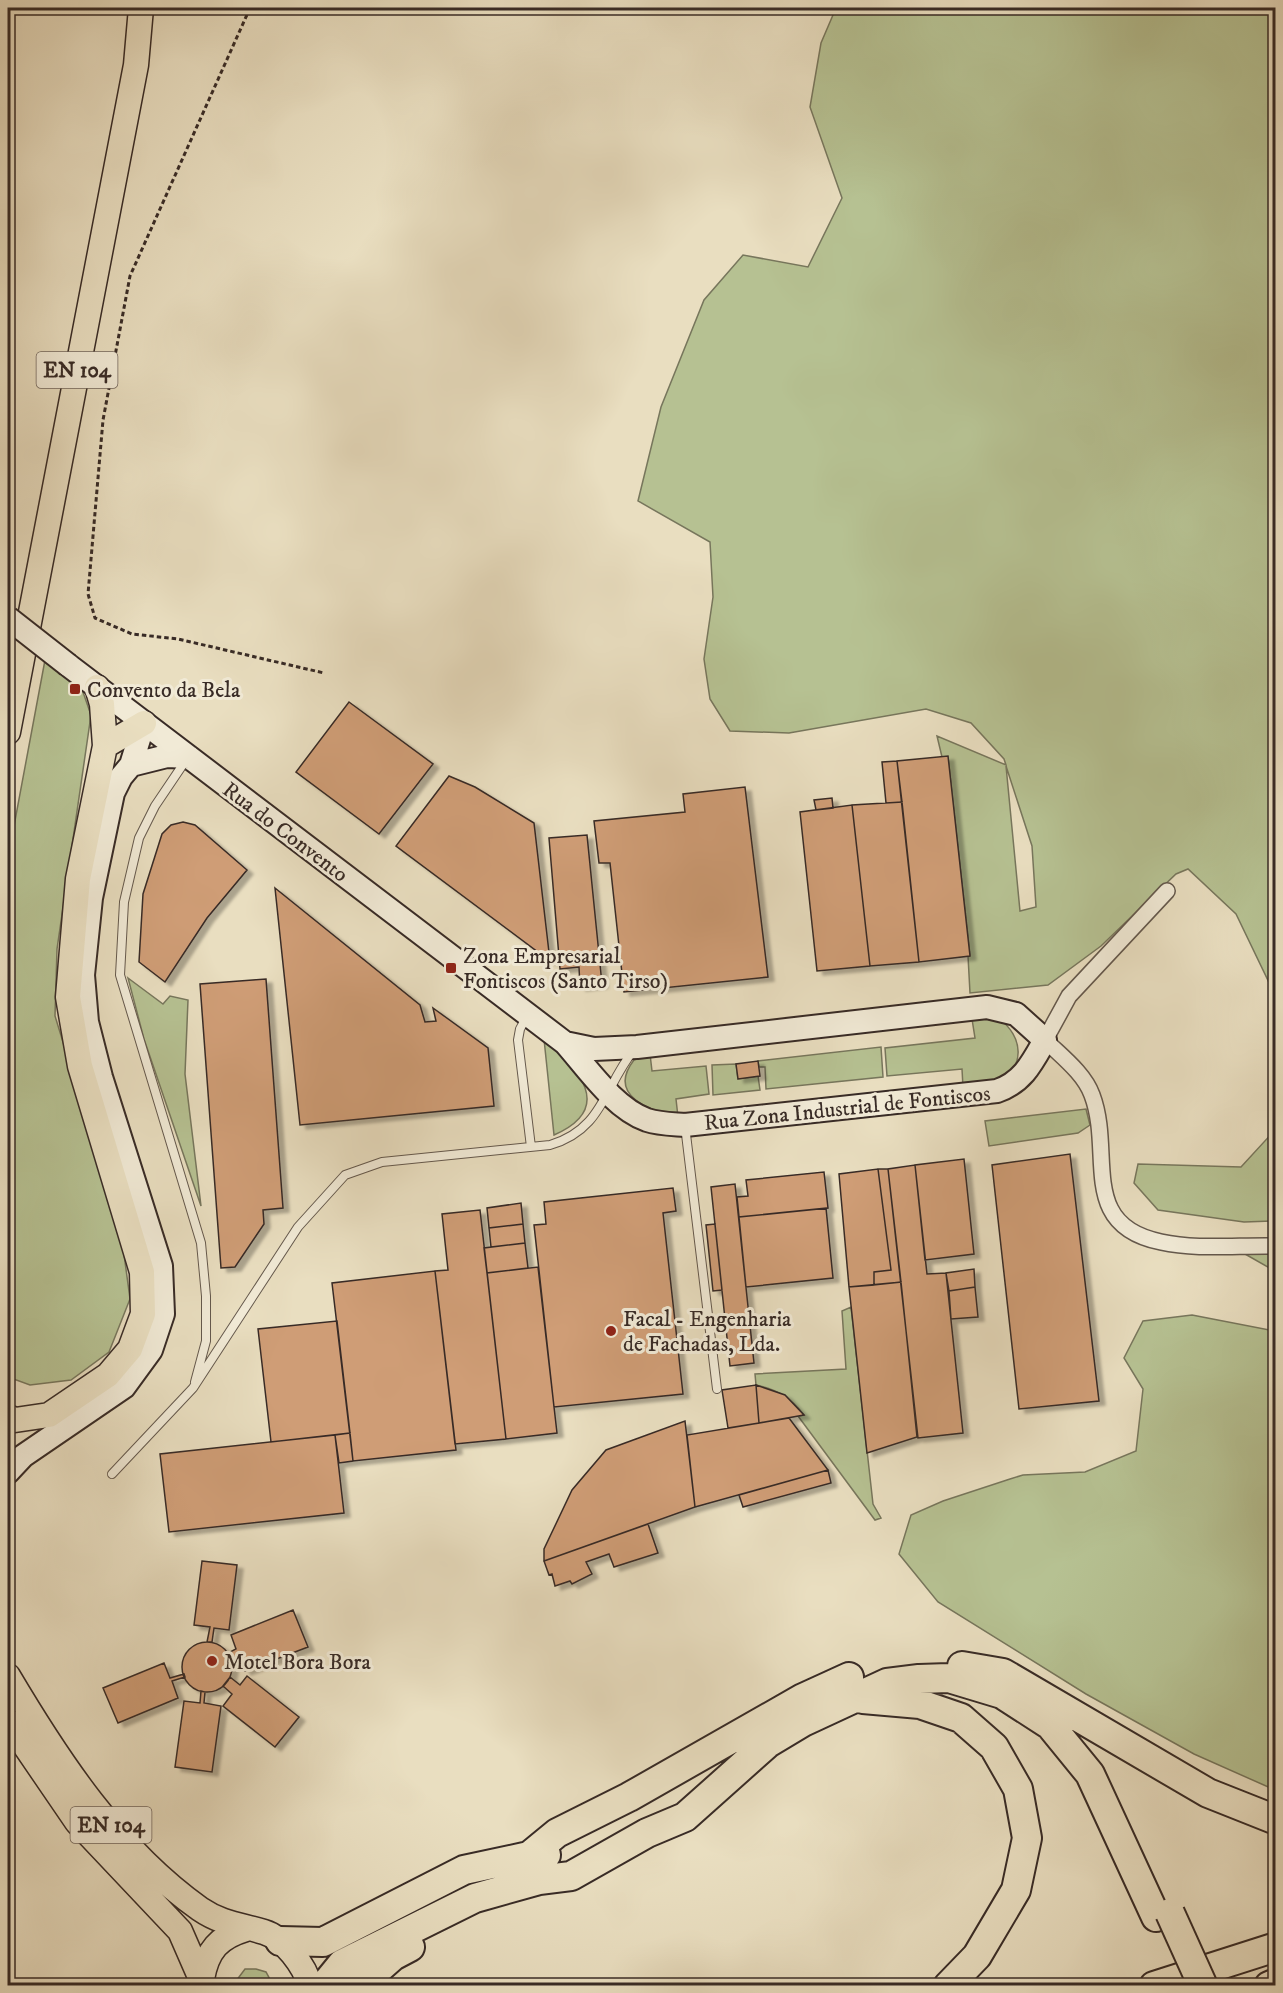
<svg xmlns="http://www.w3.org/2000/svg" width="1283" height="1993" font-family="'IM FELL DW Pica',serif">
<defs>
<filter id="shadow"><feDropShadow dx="6" dy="4" stdDeviation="1.5" flood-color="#0004"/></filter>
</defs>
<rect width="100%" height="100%" fill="#e9dec0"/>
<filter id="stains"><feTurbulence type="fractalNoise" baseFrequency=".00333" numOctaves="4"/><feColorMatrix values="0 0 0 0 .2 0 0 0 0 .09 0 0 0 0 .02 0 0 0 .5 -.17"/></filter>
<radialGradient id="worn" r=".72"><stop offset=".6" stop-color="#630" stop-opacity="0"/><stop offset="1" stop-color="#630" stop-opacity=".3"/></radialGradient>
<path fill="#b6c192" stroke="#77765c" stroke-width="1.5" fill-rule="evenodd" d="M836,8H1275V995L1236,914L1188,869L1176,874L1101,946L1048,985L970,993L968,956L970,955L948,757H942L937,736L1006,765L1004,759L971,723L926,709L789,733L730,731L710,699L704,659L713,597L710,542L638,501L661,407L704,300L743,255L808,267L842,198L810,107L821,43ZM1006,766L1032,846L1036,907L1020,911Z
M45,660L83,692L91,715L57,949L55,1016L121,1232L130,1299L109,1352L71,1380L30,1385L8,1377V858Z
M128,978L163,1004L170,996L188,1000L185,1074L201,1206L144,1039Z
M972,1019H999C1023,1035 1027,1070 996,1081C986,1084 974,1085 963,1087L962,1069L887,1076L885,1048L975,1038Z
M544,1039C578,1068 616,1108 554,1135Z
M881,1047L883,1077L766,1089L765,1067H759L758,1061Z
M650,1054L652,1071L706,1066L709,1094L676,1099L678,1117C651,1111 606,1096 634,1060Z
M736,1064L738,1079L758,1076L760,1090L713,1095L712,1065Z
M1086,1109L1090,1125L1078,1133L989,1146L985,1121Z
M1275,1130V1221L1244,1222L1158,1210L1134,1183L1138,1164L1241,1167Z
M1238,1250L1275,1253V1271Z
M851,1307L873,1504L881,1518L875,1520L798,1416L804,1415C790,1397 778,1390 756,1385L755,1374L846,1369L842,1311Z
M1192,1315L1275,1331V1790L1194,1754L1086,1694L938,1602L899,1554L911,1515L943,1501L1010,1479L1023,1475L1085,1472L1136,1451L1143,1389L1124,1358L1143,1321Z
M245,1969H256L266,1972L273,1985H233Z"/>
<path fill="#cf9d76" stroke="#382b26" stroke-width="1.5" filter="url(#shadow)" d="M349,702L433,764L379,834L296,772Z
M948,756L970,956L919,962L897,761Z
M897,761L902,802L886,803L882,762Z
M449,776L475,787L534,823L550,961L396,846Z
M745,787L768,977L624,992L610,863H599L594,821L685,812L683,794Z
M832,798L833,808L816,810L814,800Z
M902,802L919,962L870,966L852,805Z
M852,805L870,966L817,971L800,812Z
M183,822L195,825L247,870L207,918L165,982L139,962L143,894L162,834L171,825Z
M587,835L602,984L580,987L579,967L560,969L549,838Z
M275,888L420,1005L425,1022L436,1021L433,1008L488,1048L494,1106L300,1125Z
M266,979L283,1208L263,1210L264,1224L235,1267L221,1268L200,984Z
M758,1061L760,1076L738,1079L736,1064Z
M1070,1154L1099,1401L1019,1409L992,1165Z
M964,1159L974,1254L925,1260L915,1165Z
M915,1165L927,1274L946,1273L963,1433L918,1438L888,1169Z
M878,1169L891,1270L874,1272V1285L849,1287L839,1174Z
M878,1169H888L901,1282L874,1285V1272L891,1270Z
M824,1172L828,1208L739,1217L737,1197L748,1196L746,1180Z
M735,1184L754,1363L730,1366L711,1187Z
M673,1188L676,1211L663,1213L683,1394L554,1407L534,1225L546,1224L544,1202Z
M521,1203L523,1224L489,1228L487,1208Z
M826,1208L833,1278L746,1287L739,1217Z
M480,1210L506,1439L455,1444L435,1271L448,1270L442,1214Z
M523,1224L525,1243L491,1247L489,1228Z
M715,1224L722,1290L713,1291L706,1225Z
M525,1243L528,1268L487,1273L484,1248Z
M538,1267L557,1433L506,1439L487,1273Z
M974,1269L975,1287L949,1291L946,1273Z
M435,1271L456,1450L353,1461L332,1283Z
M901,1282L917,1437L867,1453L849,1287Z
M975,1287L978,1317L951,1319L949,1291Z
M337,1321L350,1433L271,1442L258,1329Z
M756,1385L759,1423L728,1428L722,1390Z
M756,1385L785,1395L804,1415L759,1423Z
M789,1418L828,1470L695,1507L687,1435Z
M685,1421L695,1507L544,1561V1549L572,1490L606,1450Z
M350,1433L353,1461L339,1463L335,1435Z
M335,1435L344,1513L169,1532L160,1454Z
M828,1470L831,1483L743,1507L739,1495Z
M648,1524L658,1553L614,1567L609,1554L586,1562L592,1574L572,1584L570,1581L555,1586L552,1574L549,1575L544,1561Z
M202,1561L237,1565L229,1630L214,1628L212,1642H207L210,1627L194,1625Z
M293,1610L308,1647L245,1671L239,1655L231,1659L228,1653L236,1649L231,1635Z
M182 1667a25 25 0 1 1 50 0a25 25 0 1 1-50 0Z
M164,1663L170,1678L184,1674L185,1677L172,1681L178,1698L118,1723L103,1688Z
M247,1676L299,1717L275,1747L223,1706L232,1694L223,1686L230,1677L240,1685Z
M201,1691L205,1692L204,1703L221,1706L212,1772L175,1767L184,1701L200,1703Z"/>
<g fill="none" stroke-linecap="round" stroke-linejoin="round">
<g stroke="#64584c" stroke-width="10">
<path id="lane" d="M186,760L155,806L139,838L124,902L120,975L201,1243L206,1296V1341L195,1382
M527,1016L520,1029L518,1040L531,1147
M685,1126L717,1389
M112,1474L193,1388L298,1227L345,1175L382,1162L550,1145C602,1130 604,1088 633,1051"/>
</g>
<g stroke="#64584c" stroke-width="18">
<path id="street" d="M1167,891L1069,996L1045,1040C1061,1056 1084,1073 1092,1095C1114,1153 1077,1225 1161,1242C1197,1250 1238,1245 1276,1246"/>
</g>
<g stroke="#382b26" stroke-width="26">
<path id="secondary" d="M68,665L565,1043C588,1069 614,1108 647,1120C659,1124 672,1124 685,1125L997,1091C1023,1082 1032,1063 1045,1040L1016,1014L987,1007L637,1047L594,1049L565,1043
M131,765L167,756L189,757
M8,1472L23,1456L124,1387L151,1350L163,1314L161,1266L101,1077L87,1022L83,975L91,898L113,793L121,777L131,765L144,723"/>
</g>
<g stroke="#382b26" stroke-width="27">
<path id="primary" d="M8,732L136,65L141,8
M105,746L144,723
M8,1417L15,1420L49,1415L108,1375L130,1349L143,1314L142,1272L80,1066L68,997L78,879L105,746L102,704L97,687
M8,1676C59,1762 117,1850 200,1909C222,1924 241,1925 264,1932C284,1938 305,1966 310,1986
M8,1721L77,1822L180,1931L204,1986
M202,1979C207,1950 219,1937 246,1929"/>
</g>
<g stroke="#382b26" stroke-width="32">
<path id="highway" d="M962,1666L1003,1673L1208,1793L1276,1820
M863,1699L920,1704L961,1718L994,1747L1018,1789L1027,1838L1016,1890L977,1956L948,1986
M529,1856L557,1833L629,1797L803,1698L849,1677
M280,1941L323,1942L464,1870L529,1856L546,1855
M324,1986L342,1964L475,1898L539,1880L571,1876L647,1833L685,1817L768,1743L803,1722L887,1683L919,1679L949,1678L1002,1694L1050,1725L1090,1774L1156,1917
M359,1986L393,1956L410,1947
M1154,1986L1276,1947
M1269,1986L1276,1983"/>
</g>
<path stroke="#382b26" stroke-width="3" stroke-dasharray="4.5 3" stroke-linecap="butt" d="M250,8L130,276L103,420L88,594L95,618L132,634L178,639L324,673"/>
<use href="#lane" stroke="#f1ead6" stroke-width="8"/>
<use href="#street" stroke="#f1ead6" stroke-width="15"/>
<use href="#secondary" stroke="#f1ead6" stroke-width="22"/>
<use href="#primary" stroke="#e9dec0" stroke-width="24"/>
<use href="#highway" stroke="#e9dec0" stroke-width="28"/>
<g stroke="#382b26" stroke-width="26" stroke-linecap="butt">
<path id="secondary-bridge" d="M8,618L68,665"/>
</g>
<g stroke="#382b26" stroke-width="32" stroke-linecap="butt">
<path id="highway-bridge" d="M1170,1913L1203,1986"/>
</g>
<use href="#secondary-bridge" stroke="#f1ead6" stroke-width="22"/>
<use href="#highway-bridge" stroke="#e9dec0" stroke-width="28"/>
</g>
<g fill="#8f2418" stroke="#f1ead6" stroke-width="2">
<rect x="69" y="683" width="12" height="12" rx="3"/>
<rect x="445" y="962" width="12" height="12" rx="3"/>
<circle cx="611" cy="1331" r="6"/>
<circle cx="212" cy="1661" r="6"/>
</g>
<g text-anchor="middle" stroke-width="6" stroke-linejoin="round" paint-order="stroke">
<g fill="#f1ead6" stroke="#70645b" stroke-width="1.5">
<rect x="36.5" y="352" width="81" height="36" rx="4.5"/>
<rect x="70.5" y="1807" width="81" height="36" rx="4.5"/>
</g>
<g font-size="21" font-weight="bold" fill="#382b26">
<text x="77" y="377">EN 104</text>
<text x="111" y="1832">EN 104</text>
</g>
<g font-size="22" fill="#382b26" stroke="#f1ead6" text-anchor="start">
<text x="87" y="697">Convento da Bela</text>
<text x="463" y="963">Zona Empresarial<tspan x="463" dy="25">Fontiscos (Santo Tirso)</tspan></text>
<text x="623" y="1326">Facal - Engenharia<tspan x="623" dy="25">de Fachadas, Lda.</tspan></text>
<text x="224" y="1669">Motel Bora Bora</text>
</g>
<g font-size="22" fill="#382b26" stroke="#f1ead6">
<text transform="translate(286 831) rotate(37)" y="8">Rua do Convento</text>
<text transform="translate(847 1107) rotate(-6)" y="8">Rua Zona Industrial de Fontiscos</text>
</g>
</g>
<rect width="1283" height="1993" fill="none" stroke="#e9dec0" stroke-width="30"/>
<rect x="9" y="9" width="1265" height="1975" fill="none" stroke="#382b26" stroke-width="3"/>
<rect x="15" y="15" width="1253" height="1963" fill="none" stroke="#382b26" stroke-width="1.5"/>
<rect width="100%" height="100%" filter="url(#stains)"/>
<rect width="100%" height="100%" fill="url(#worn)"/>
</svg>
